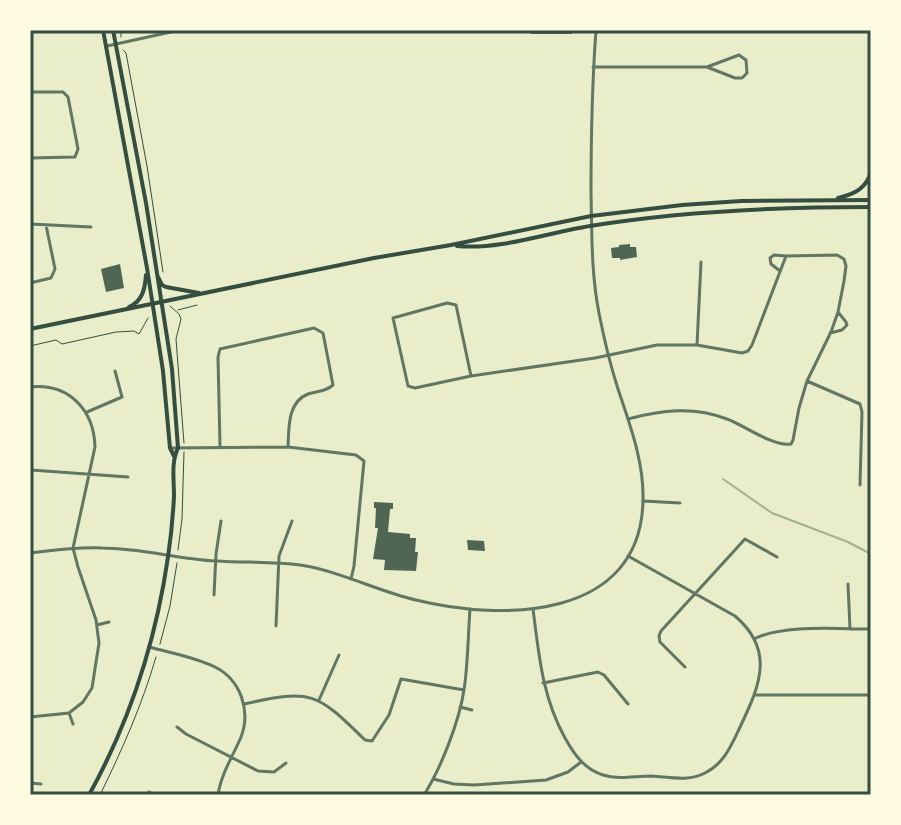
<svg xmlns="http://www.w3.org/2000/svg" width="901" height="825" font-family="Karla,sans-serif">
<rect width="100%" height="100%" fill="#e9edc9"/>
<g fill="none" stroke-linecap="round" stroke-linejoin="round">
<path stroke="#a3b18a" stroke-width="2" d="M723,479L772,513L848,542L871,554"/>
</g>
<path fill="#4f6655" d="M531,30H572V34H531Z
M630,244V247H636L637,257L620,260V258H612L611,248L619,247V245Z
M120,264L124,288L106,292L101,269Z
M374,502L393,503V509H390L388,532L410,534V538H416L415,552H418L416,571L384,570L385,560L373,559L378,528H375L376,508H374Z
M467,540L484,541L485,551L468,550Z"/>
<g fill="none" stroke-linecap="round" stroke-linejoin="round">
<path stroke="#344e41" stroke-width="1" d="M121,37V30
M123,50L126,53L147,166L163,272
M170,306L179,314L181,319L176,339L184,443
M178,310L197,305
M30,346L56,340L62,344L116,332L134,331L139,334L148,318
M178,550L182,519L184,452
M160,644L170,606L177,563
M100,795C122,750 142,705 156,657"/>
<path stroke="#617663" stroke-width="3" d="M739,55L746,60L747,73L742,78H735L707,67Z
M593,67H707
M30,92H63L68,97L78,149L75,157L30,158
M30,224L91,227
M780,271L771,264L770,258L774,255L786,256
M30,283L51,278L55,269L46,225
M830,333L842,330L847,325L846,322L838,312
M697,345L701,262
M471,376L456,305L447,303L393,318L408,386L415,388L471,376L595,358L657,345H697L742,353L748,351L752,345L786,256L837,255L844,259L846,266L844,281L838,312L831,332L807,381L799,408L793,440L791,444C773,447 744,425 727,419C694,406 661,410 628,419
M807,381L860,404L862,412L860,485
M30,387C69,383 94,410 95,447L73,548L78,567L96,620L99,643L92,688L83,702L69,713L30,717
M87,412L122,397L115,371
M220,446L218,357L220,349L314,328L323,333L333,385C325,392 318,391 308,394C287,402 289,429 288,447
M170,448L288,447L356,455L364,461L354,566L351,579
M31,470L128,477
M643,501L680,503
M848,584L850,629
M214,595L216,554L221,521
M533,609C539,655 542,696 565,738C574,754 584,769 603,775C618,780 635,776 651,776C670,777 688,782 705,773C725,763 732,744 741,725C760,685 775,650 735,616L628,556
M97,625L109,622
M276,626L279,556L292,521
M754,639C783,624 838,629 871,629
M149,647C171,653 195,657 215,667C241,680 251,711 241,737C233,756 221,774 218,795
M685,667L660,642L659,636L661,631L745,539L777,557
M543,683L598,672L604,675L628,704
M755,695H871
M319,700L339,655
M244,704C312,689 316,692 365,740L372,741L389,715L401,679L464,690
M460,707L472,710
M69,713L73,724
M177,727L186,734L258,771L274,772L286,763
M433,779L454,784L474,785L546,780L568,772L581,762
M30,783L41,784
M149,792L155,795
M424,795C441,768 459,722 464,690C468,664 468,636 470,609"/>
<path stroke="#617663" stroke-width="3" d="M107,46L180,30
M30,553C54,550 78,547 102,548C140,548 178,559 216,561C244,563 272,561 300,565C340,571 377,591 416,600C501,621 641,621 643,500C644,462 630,425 618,389C610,364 604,339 599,313C591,273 592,233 591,193C591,139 592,84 596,30"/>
<path stroke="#344e41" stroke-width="4" d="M103,30L147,268L163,371L170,448L174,456
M838,198C855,194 867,188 871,171
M457,246C501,250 546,233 590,226C683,211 777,207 871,207
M158,277L162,285L166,287L199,293
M129,307C143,301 145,288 146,275
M30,329L374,258L451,245L591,216L682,205L741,201L871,200
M89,795C130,721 156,640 168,557C171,537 173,516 174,496C174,480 171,462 178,448L172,369L146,203L113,30"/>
</g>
<rect width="901" height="825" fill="none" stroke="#fefae0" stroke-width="64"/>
<rect x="32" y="32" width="837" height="761" fill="none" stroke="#344e41" stroke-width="3"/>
</svg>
